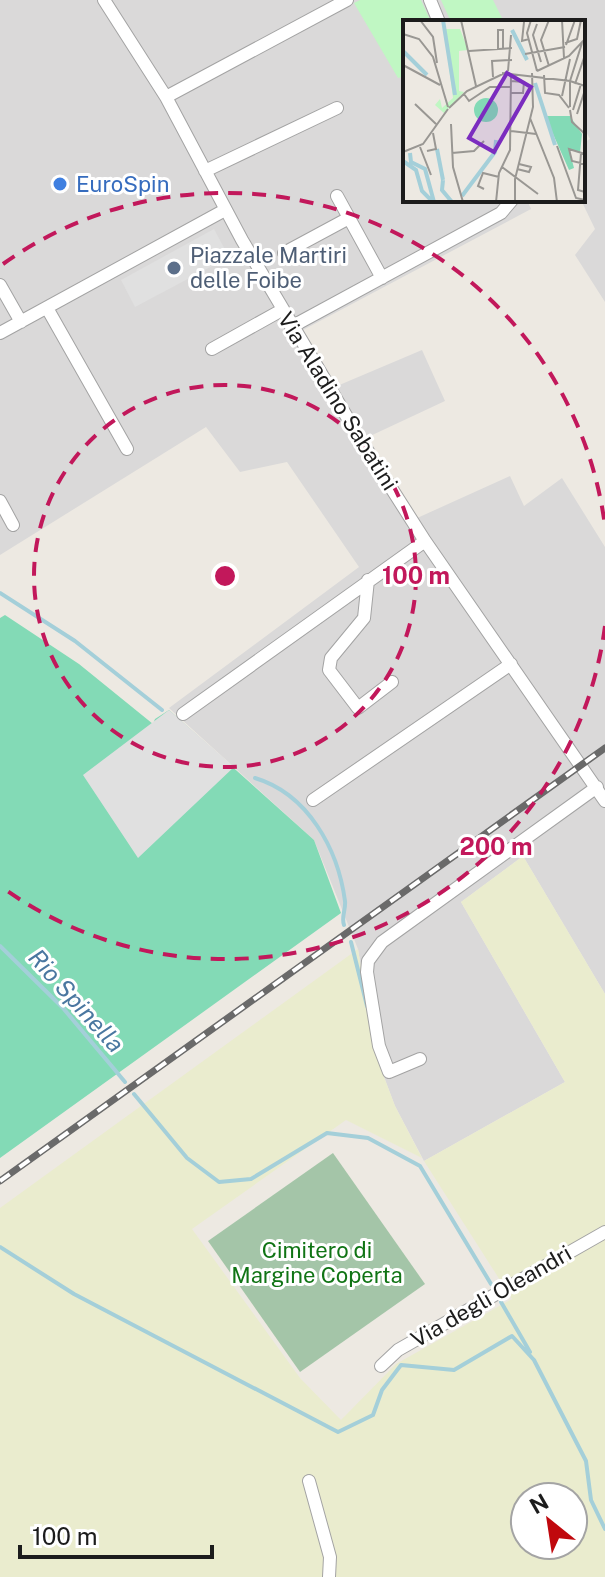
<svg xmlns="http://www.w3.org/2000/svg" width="605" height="1577" font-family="'Public Sans',sans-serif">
<rect width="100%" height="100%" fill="#ede9e2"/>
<path fill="#dad9d9" d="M0,0H605V302L575,255L595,229L581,200L583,143L590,139L583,126V22H405V200H527L531,209L303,330L337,386L422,350L445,401L368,437L415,519L510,476L524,506L562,478L605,547V994L523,856L461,902L565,1082L424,1161L395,1106L375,1053L358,949L314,840L169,708L359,567L287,462L240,472L206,427L0,555Z"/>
<path fill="#eaecce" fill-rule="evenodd" d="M523,856L605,994V1577H0V1208L358,949L375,1053L395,1106L422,1158L346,1120L192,1229L300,1378L341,1420L396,1364L512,1299L424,1161L565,1082L461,902ZM525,1497H573V1545H525Z"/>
<path fill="#a4c5a8" d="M333,1153L425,1284L300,1372L208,1241Z"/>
<path fill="#c0f7c3" d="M360,0H421L431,22H405V76L398,78L354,3Z
M441,0H493L504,22H451Z"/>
<path fill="#83dab6" d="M5,615L79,664L153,724L155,719L169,710L314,840L341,913L0,1158V618Z"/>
<path fill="#e0e0e0" d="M214,229L229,257L135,307L121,280Z
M169,710L234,767L138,858L83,775Z"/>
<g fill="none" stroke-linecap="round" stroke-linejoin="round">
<path stroke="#a4cfd9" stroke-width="4" d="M0,593L75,641L162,710
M255,778C308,794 338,849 345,901C346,910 341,917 344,925
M351,942L367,1006
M0,946L63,1008L125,1082
M134,1094L187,1158L219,1182L251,1179L327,1133L368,1138L420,1166L491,1284
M0,1247L74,1294L338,1432L373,1415L382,1390L401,1365L454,1370L512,1336L534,1360
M501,1302L530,1352
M534,1360L586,1461L591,1500L605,1529"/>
<g stroke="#a3a3a3" stroke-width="14">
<path id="street" d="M104,0L166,97L242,240L360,439L425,541L605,801
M430,0L439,22
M166,97L347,0
M205,171L337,108
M337,196L382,278
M284,253L349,218
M0,285L21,322
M47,308L127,449
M291,327L501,213L512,200
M0,333L225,210
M212,349L282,310
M0,501L13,525
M368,580L364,618L331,658L329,670L358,708L392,682
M183,714L425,541
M313,800L511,664
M420,1059L389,1072L379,1046L367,972L368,961L382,942L597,787
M381,1366L398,1350L605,1232
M309,1481L330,1557L329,1577"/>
</g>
<use href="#street" stroke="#fff" stroke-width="12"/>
<g stroke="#6a6a6a" stroke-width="7">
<path id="rail" d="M0,1181L605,748"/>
</g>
<use href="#rail" stroke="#fff" stroke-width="4" stroke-dasharray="12" stroke-linecap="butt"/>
</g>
<g fill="none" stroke="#c2185b" stroke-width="4" stroke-dasharray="14 10">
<circle cx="225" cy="576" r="191"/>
<path d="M605 626A383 383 0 0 1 3 888M3 264A383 383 0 0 1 605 526"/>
</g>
<circle fill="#3f7fe0" stroke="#fff" stroke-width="3" cx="60" cy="184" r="8"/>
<circle fill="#5c6f8a" stroke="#fff" stroke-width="3" cx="174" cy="268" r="8"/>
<g text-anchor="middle" stroke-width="6" stroke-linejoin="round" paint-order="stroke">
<g font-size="22" fill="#366cbe" stroke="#fff" text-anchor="start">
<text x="76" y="192">EuroSpin</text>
</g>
<g font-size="22" fill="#4e5e75" stroke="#fff" text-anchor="start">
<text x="190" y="263">Piazzale Martiri<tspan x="190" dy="25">delle Foibe</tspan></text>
</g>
<g font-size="22" fill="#1c1c1c" stroke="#fff">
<text transform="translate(338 401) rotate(58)" y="8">Via Aladino Sabatini</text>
<text transform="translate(491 1296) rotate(-30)" y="8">Via degli Oleandri</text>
</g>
<g font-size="22" fill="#107415" stroke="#fff">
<text x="317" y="1258">Cimitero di<tspan x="317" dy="25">Margine Coperta</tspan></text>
</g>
<g font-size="24" font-style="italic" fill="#4a77a0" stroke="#fff">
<text transform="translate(76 1001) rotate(48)" y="8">Rio Spinella</text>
</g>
</g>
<g transform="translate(403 20)">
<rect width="182" height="182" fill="#ede9e2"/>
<path d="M41,9H57L65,30L56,31V71L61,72L41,93L32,85L37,79L39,88L50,78Z" fill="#c0f7c3"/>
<path d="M71 90a12 12 0 1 1 24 0a12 12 0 1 1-24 0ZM142,96H167L179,114L177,133L166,129L171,148L166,150Z" fill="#83dab6"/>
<path fill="none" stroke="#a4cfd9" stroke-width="4" d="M40,0L52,75M109,10L124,40M0,31L24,55M132,63L152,125M34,129L40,160M7,133L8,142L22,149L31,182M0,141L13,150L19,171L30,182M40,160L39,170L49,182M59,176L92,132L93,120"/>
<path fill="none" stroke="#999793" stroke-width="2" d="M17,0L30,17L34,43M58,0L73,66M128,0L124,13L134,51M159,0L161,38M121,2L119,21L126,19M134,4L130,15L138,42M0,14L16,19L30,37L45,87M162,23L174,19L178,0M179,23L167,61L182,66M163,25L172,0M95,29V10H100V28M66,31L109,28M122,34L162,27M0,45L37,65M146,46L138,20L146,0M105,51L108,15M134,51L166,36L182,19M99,53L167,61V87M141,55L142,73L156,75L166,88M90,57L89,41L109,40M172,64L182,35M108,73H120L121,62L108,61M61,74L66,81L87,67H108M159,76L167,39M12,84L33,104M46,88L64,71L104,52M167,90L169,102L182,114M170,90L178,64M174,94L182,70M127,98L151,158L154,182M48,104L50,147L60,182M108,111L133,114M154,126L173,178L182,180M17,127L28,155M24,131L33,129L30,113M0,132L20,124L45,89M49,133L71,131L81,121M178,133L175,170L182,172M182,134L166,129L169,141L182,144M99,147L135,174M114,149L126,152L128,147L116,144M81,169L75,166L80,153L96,157M93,182L96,153L107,130L108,54M112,182V159L130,87L129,53"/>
<path fill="#7b2cbf" fill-opacity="0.15" stroke="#7b2cbf" stroke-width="4" d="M104,53L128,67L91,132L66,118Z"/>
<rect width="182" height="182" fill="none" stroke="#1c1c1c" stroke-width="4"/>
</g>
<circle cx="225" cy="576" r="12" fill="#c2185b" stroke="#fff" stroke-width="4"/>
<g font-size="24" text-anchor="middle" font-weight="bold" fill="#c2185b" stroke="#fff" stroke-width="6" stroke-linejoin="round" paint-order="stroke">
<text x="416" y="584">100 m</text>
<text x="496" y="855">200 m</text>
</g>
<g transform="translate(549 1521) rotate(330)"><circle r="38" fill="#ffffff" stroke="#a4a4a4" stroke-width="2"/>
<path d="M0-6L14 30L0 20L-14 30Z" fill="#c0080d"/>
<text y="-12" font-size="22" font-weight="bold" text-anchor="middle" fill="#1c1c1c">N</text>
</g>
<path d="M20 1545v12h192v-12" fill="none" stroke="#1c1c1c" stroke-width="4"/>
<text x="32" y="1545" font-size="24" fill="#1c1c1c" stroke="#ffffff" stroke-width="6" paint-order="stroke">100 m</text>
</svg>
